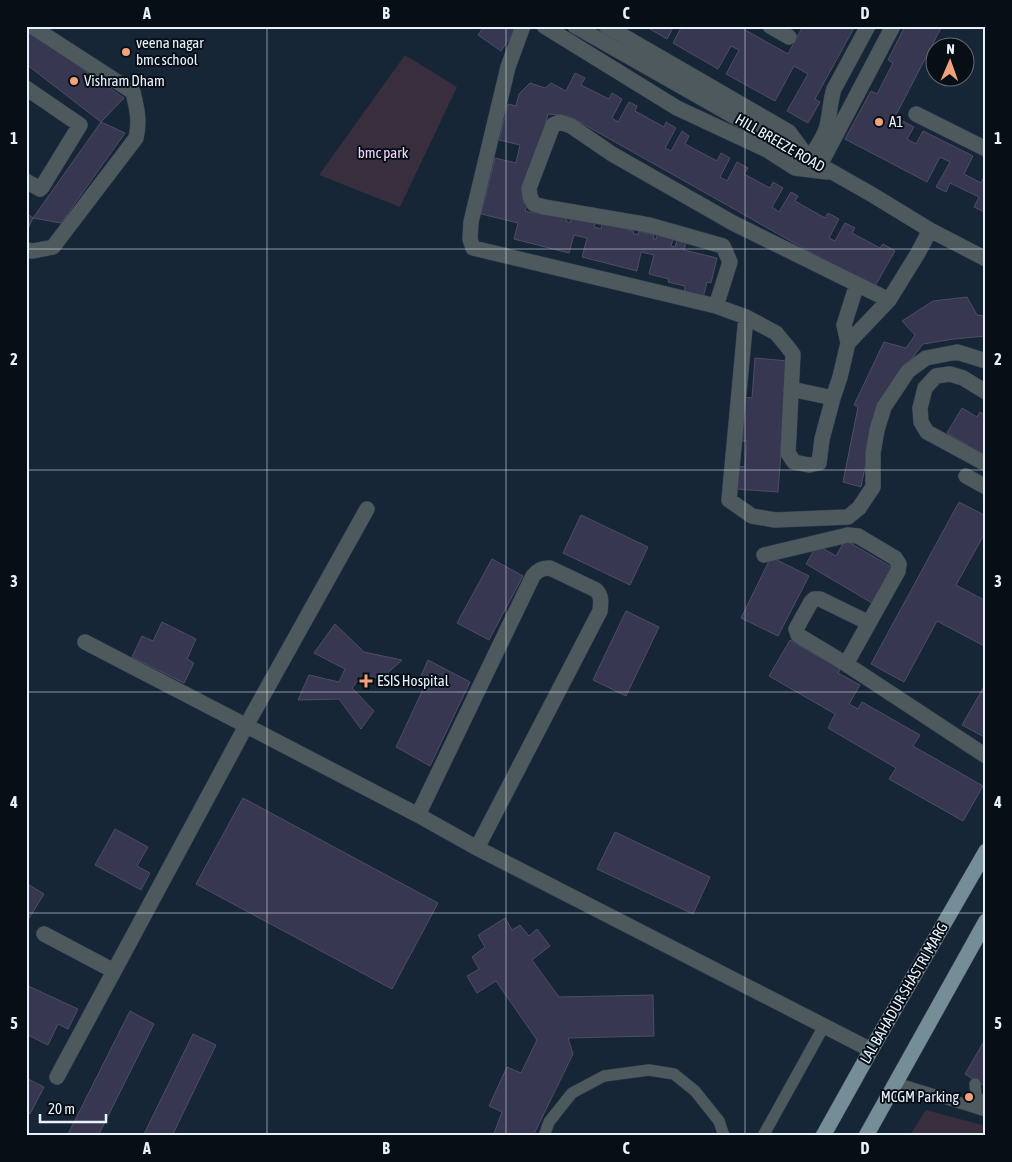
<svg xmlns="http://www.w3.org/2000/svg" width="1012" height="1162" font-family="'Asap Condensed',sans-serif">
<rect width="100%" height="100%" fill="#172636"/>
<path fill="#382e3d" d="M405,55L457,87L400,207L319,175Z
M926,1110L986,1126V1136H909Z"/>
<path fill="#373752" stroke="#4d4e64" d="M484,26H511L516,29L501,51L478,35Z
M645,26H674L667,39Z
M682,26H738L788,54L803,26H855L815,99L820,102L808,123L787,111L808,74L794,66L775,101L726,74L739,50L731,46L718,69L673,43Z
M905,26H942L895,117L914,127L907,139L916,144L923,131L973,156L964,174L981,183L986,173V213L974,207L979,197L950,183L946,192L936,187L950,162L940,157L927,182L845,139L871,91L877,94L893,63L888,60Z
M30,32L124,98L101,122L26,64V38Z
M575,73L585,78L581,85L609,99L612,93L622,99L612,118L618,122L629,102L637,106L635,111L664,127L666,122L676,128L665,148L671,151L682,131L689,136L685,144L717,161L721,153L730,158L720,177L727,181L737,162L748,168L744,174L770,188L773,182L783,188L772,207L779,212L791,192L798,196L795,201L825,218L828,213L839,219L829,238L835,241L845,223L855,228L852,233L880,248L883,244L895,251L874,288L569,116L548,114L523,203L527,204L525,211L533,213L534,209L567,217L566,221L570,223L572,216L596,222L594,227L601,229L602,223L633,231V233L638,235L639,231L654,235L653,239H656L657,235L673,239L671,246L675,247L677,240L686,242L684,250L717,258L711,283L707,282L703,298L684,294L685,286L668,282L669,279L649,274L654,255L641,252L637,271L582,257L587,238L574,235L569,253L514,239L518,223L481,214L495,158L516,163L520,145L499,140L508,104L516,106L519,94L530,83L545,88L551,83L566,91Z
M101,122L125,133L61,223L33,218Z
M26,213L33,218L26,233Z
M967,297L977,315L986,316V336L954,339L923,344L878,403L861,487L843,482L858,407L854,405L884,342L906,348L915,335L902,321L933,301Z
M755,358L788,361L778,492L736,489L738,466L745,467L747,441H740L743,397L752,398Z
M962,408L977,417L980,412L986,416V456L947,433Z
M959,502L986,516V531L956,585L986,601V647L937,621L904,682L871,664Z
M581,515L648,547L630,585L563,553Z
M845,540L893,568L872,603L806,564L817,545L836,556Z
M771,557L809,576L778,636L741,618Z
M492,559L523,576L489,640L457,623Z
M626,611L659,627L626,696L593,680Z
M162,622L196,639L187,659L194,663L184,683L132,657L142,636L153,641Z
M335,624L364,652L402,660L381,679L363,674L352,688L374,711L361,729L339,699L298,700L309,675L339,682L345,669L314,653Z
M790,640L840,669L838,673L860,685L849,704L858,709L862,702L920,735L913,746L983,786L963,821L889,779L896,768L828,728L835,714L769,676Z
M428,660L470,682L430,766L396,747L427,681L420,678Z
M986,683V738L962,725Z
M243,798L438,903L392,989L196,884Z
M115,829L148,847L137,866L150,873L141,890L95,865Z
M615,832L710,877L693,914L597,869Z
M26,883L44,894L26,923Z
M505,918L512,930L520,925L529,936L537,929L550,946L532,960L559,997L653,995L654,1036L568,1038L573,1054L533,1136H493L502,1112L489,1106L507,1067L521,1073L537,1040L496,981L477,993L467,976L479,969L472,957L485,947L478,935Z
M26,985L78,1009L68,1029L58,1024L48,1045L26,1034Z
M130,1011L154,1024L98,1136H67Z
M193,1034L216,1045L172,1136H143Z
M986,1038V1087L965,1074Z
M26,1078L44,1087L30,1114L26,1111Z"/>
<g fill="none" stroke-linecap="round" stroke-linejoin="round">
<g stroke="#344352" stroke-width="12">
<path id="service" d="M896,1083L986,1111
M975,1084L976,1096L986,1104
M544,1136L549,1122L572,1093L604,1076L649,1070L674,1074L695,1091L719,1121L724,1136
M763,1136L824,1026"/>
</g>
<g stroke="#344352" stroke-width="16">
<path id="minor" d="M523,26L508,67L471,222L470,239L473,248L716,306L730,262L723,246L649,225L544,207L534,204L530,197L529,188L553,125L560,122L571,126L612,154L733,223L889,300
M544,26L677,108L767,150L795,168L827,172
M575,26L871,194L930,230L986,259
M606,26L789,132L809,159C816,148 824,138 827,126C830,114 830,101 834,89L868,26
M770,26L789,37
M26,88L80,125L42,187L40,189L26,181
M916,114L986,149
M820,165L893,26
M930,230L918,253L889,300L848,343L840,377L833,398L822,439L819,463L809,465L794,462L788,453L793,354L786,345L776,333L746,317L729,500L752,516L775,520L848,517L859,508L873,487V453L877,430L884,407L908,371L926,358L957,352L986,361
M26,250L33,251L53,247L136,138C140,121 137,109 133,92L31,26
M716,306L746,317
M848,343L844,325L857,284
M791,389L833,398
M986,392L963,378L950,374L936,376L925,388L920,408L921,422L927,432L986,464
M966,476L986,487
M764,555L848,535L858,536L895,558L899,564L898,571L846,664
M869,623L820,599H814L811,602L796,629L798,635L846,664L986,756
M85,642L418,815L477,848L871,1050
M418,815L533,576C538,570 542,568 550,568L596,590C602,596 601,603 600,611L477,848
M44,934L114,971
M57,1077L246,726L367,509"/>
</g>
<g stroke="#344352" stroke-width="16">
<path id="primary" d="M823,1136L871,1050L986,851
M866,1136L986,921"/>
</g>
<use href="#service" stroke="#4d595d" stroke-width="11"/>
<use href="#minor" stroke="#4d595d" stroke-width="15"/>
<use href="#primary" stroke="#748d96" stroke-width="15"/>
</g>
<path fill="none" stroke="#e8f2fd" stroke-width="1" stroke-opacity="0.55" d="M267,26V1136M506,26V1136M745,26V1136M26,249H986M26,470H986M26,692H986M26,913H986"/>
<g fill="#f0a27a" stroke="#080e16" stroke-width="2">
<circle cx="126" cy="52" r="5"/>
<circle cx="74" cy="81" r="5"/>
<circle cx="879" cy="122" r="5"/>
<path d="M363.5 673.5h5v5h5v5h-5v5h-5v-5h-5v-5h5z"/>
<circle cx="969" cy="1097" r="5"/>
</g>
<g text-anchor="middle" stroke-width="4" stroke-linejoin="round" paint-order="stroke">
<g font-size="15" fill="#e8f2fd" stroke="#080e16" text-anchor="start">
<text x="136" y="48">veena nagar<tspan x="136" dy="17">bmc school</tspan></text>
<text x="84" y="86">Vishram Dham</text>
<text x="889" y="127">A1</text>
<text x="377" y="686">ESIS Hospital</text>
<text x="959" y="1102" text-anchor="end">MCGM Parking</text>
</g>
<g font-size="15" fill="#e8f2fd" stroke="#080e16">
<text transform="translate(780 143) rotate(30)" y="5">HILL BREEZE ROAD</text>
<text transform="translate(904 993) rotate(-60)" y="5">LAL BAHADUR SHASTRI MARG</text>
</g>
<g font-size="15" fill="#f0d5fd" stroke="#080e16">
<text x="383" y="158">bmc park</text>
</g>
</g>
<rect width="1012" height="1162" fill="none" stroke="#080e16" stroke-width="55"/>
<g transform="translate(950 62) rotate(2)"><circle r="24" fill="#080e16" stroke="#626972"/>
<path d="M0-4L9 19L0 12L-9 19Z" fill="#f0a27a"/>
<text y="-8" font-size="14" font-weight="bold" text-anchor="middle" fill="#e8f2fd">N</text>
</g>
<path d="M40 1114v8h66v-8" fill="none" stroke="#e8f2fd" stroke-width="2.5"/>
<text x="48" y="1114" font-size="15" fill="#e8f2fd" stroke="#080e16" stroke-width="4" paint-order="stroke">20 m</text>
<rect x="28" y="28" width="956" height="1106" fill="none" stroke="#e8f2fd" stroke-width="2"/>
<g font-size="16" text-anchor="middle" font-weight="bold" fill="#e8f2fd">
<text x="147" y="19">A</text>
<text x="386" y="19">B</text>
<text x="626" y="19">C</text>
<text x="865" y="19">D</text>
<text x="14" y="144">1</text>
<text x="998" y="144">1</text>
<text x="14" y="365">2</text>
<text x="998" y="365">2</text>
<text x="14" y="587">3</text>
<text x="998" y="587">3</text>
<text x="14" y="808">4</text>
<text x="998" y="808">4</text>
<text x="14" y="1029">5</text>
<text x="998" y="1029">5</text>
<text x="147" y="1154">A</text>
<text x="386" y="1154">B</text>
<text x="626" y="1154">C</text>
<text x="865" y="1154">D</text>
</g>
</svg>
